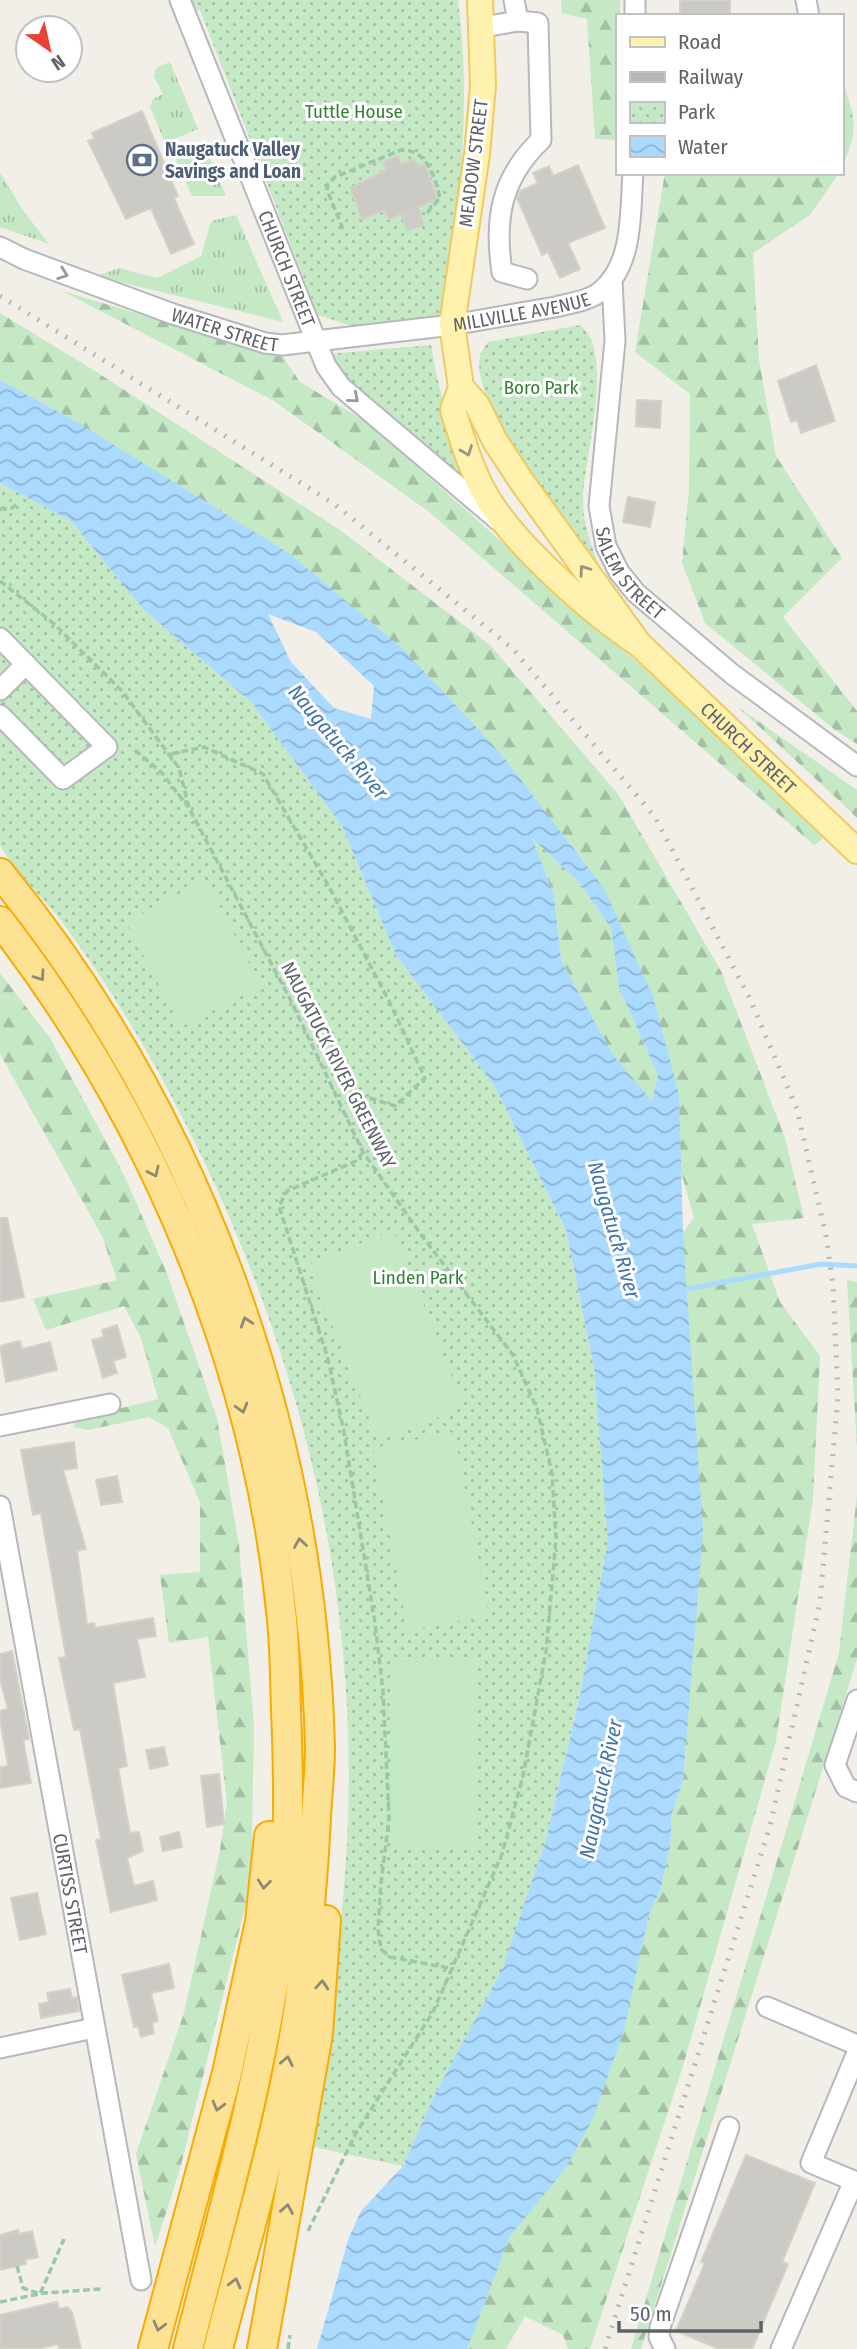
<svg xmlns="http://www.w3.org/2000/svg" width="857" height="2349" font-family="'Fira Sans Condensed',sans-serif">
<defs>
<pattern id="grass-tufts" width="24" height="20" patternUnits="userSpaceOnUse" patternTransform="scale(1.75)"><rect width="24" height="20" fill="#c5e8c5"/><path d="M3 7l-1-3M5 7V3M7 7l1-3M15 17l-1-3M17 17v-4M19 17l1-3" fill="none" stroke="#a3c0a4"/></pattern>
<pattern id="forest-firs" width="22" height="20" patternUnits="userSpaceOnUse" patternTransform="scale(1.75)"><rect width="22" height="20" fill="#c5e8c5"/><path d="M5 1l3.5 6h-7zM16 11l3.5 6h-7z" fill="#a3c0a4"/></pattern>
<pattern id="park-dots" width="8" height="8" patternUnits="userSpaceOnUse" patternTransform="scale(1.75)"><rect width="8" height="8" fill="#c5e8c5"/><path d="M2 2h.1M6 6h.1" fill="none" stroke="#a3c0a4" stroke-width="1.8" stroke-linecap="round"/></pattern>
<pattern id="water-waves" width="16" height="10" patternUnits="userSpaceOnUse" patternTransform="scale(1.75)"><rect width="16" height="10" fill="#aadaff"/><path d="M0 5q4-4 8 0t8 0" fill="none" stroke="#8eb4d2"/></pattern>
</defs>
<rect width="100%" height="100%" fill="#f1efe8"/>
<path fill="url(#grass-tufts)" d="M170,62L198,129L165,143L150,107L153,99L163,94L154,76L156,68Z
M203,143L226,196H192L174,155Z
M0,172L22,209L49,244L0,227Z
M236,215L283,322L96,276L119,268L157,278L201,256L211,221Z"/>
<path fill="url(#forest-firs)" d="M561,0H620L617,140L595,139L587,19L562,13Z
M845,88C857,125 857,134 841,169V89Z
M665,173H839L810,215L753,253L759,360L776,456L842,558L783,617L857,711V744L835,730L705,623L682,563L689,489L690,394L635,352Z
M62,291L283,357L300,382L368,423L694,713L827,836L814,845L428,511L274,401Z
M0,313L95,371L340,530L490,645L618,794L721,971L785,1138L804,1218L752,1224L780,1302L820,1356L813,1499L776,1741L683,2066L590,2349H568L563,2335L525,2316L506,2349H464L488,2245L661,1888L670,1848L672,1813L683,1781L686,1750L665,1256L694,1218L671,1136L679,1094L603,887L502,755L72,419L0,380Z
M739,708L857,790V818L847,808Z
M531,836L578,881L611,928L619,988L658,1075L652,1102L613,1055L561,960L554,895Z
M0,973L50,1038L124,1175L166,1271L217,1418L239,1545L254,1725L251,1883L180,2169L155,2247L136,2154L184,2013L220,1850L227,1803L208,1637L169,1643L160,1575L200,1572V1502L168,1428L149,1417L88,1430L74,1427V1420L158,1399L141,1338L124,1306L46,1330L33,1299L117,1280L102,1236L0,1054Z
M847,1280L857,1282V1447Z
M857,1495V1659L641,2349H631L839,1653Z"/>
<path fill="url(#park-dots)" d="M174,0H458C472,105 459,217 443,321L368,331L318,315L200,10L180,16Z
M580,325C616,353 584,456 583,498C583,529 594,553 606,581C577,539 468,404 480,356C481,351 485,346 488,342Z
M431,345C439,397 456,446 476,495L336,372L327,354Z
M0,483L71,521L143,609L252,703L342,826L396,955L494,1085L566,1230L594,1368L609,1541L583,1680L546,1840L503,1970L435,2094L403,2166L309,2146C325,2051 340,1955 346,1859C363,1591 299,1342 176,1105C143,1041 103,977 60,919C47,903 5,860 0,844C0,827 0,768 0,747C0,659 0,571 0,483Z"/>
<path fill="#c5e8c5" d="M206,880L261,986L181,1027L126,922Z
M394,1230L464,1407L378,1441L308,1264Z
M454,1432L489,1615L408,1631L373,1448Z
M475,1660L478,1846L394,1848L392,1662Z"/>
<path fill="url(#water-waves)" fill-rule="evenodd" d="M0,380L72,419L290,554L403,649L502,755L603,887L653,996L679,1094L683,1235L703,1531L683,1781L672,1813L670,1848L661,1888L649,1914L624,2030L593,2118L566,2168L510,2236L467,2349H317L349,2237L361,2211L403,2166L435,2094L502,1970L546,1840L581,1690L608,1541L594,1368L566,1230L494,1085L396,955L342,826L252,703L143,609L71,521L0,483ZM268,614L316,632L374,686L371,719L334,708L291,662ZM532,838L578,881L611,928L619,988L658,1075L652,1101L613,1055L561,960L554,895Z"/>
<g fill="none" stroke-linecap="round" stroke-linejoin="round">
<path stroke="#aadaff" stroke-width="5" d="M681,1290L821,1264L857,1266"/>
</g>
<path fill="#cccac5" stroke="#d6d1c6" stroke-width="2" d="M680,0H730V16H680Z
M142,111L178,196L174,198L194,244L171,254L151,208L126,219L88,141L95,139L92,133Z
M398,156L401,164L414,159L418,167L425,164L437,199L418,207L423,221L406,227L401,214L389,219L385,210L362,219L350,188L386,170L383,162Z
M578,165L605,228L568,243L580,269L560,278L548,252L542,255L517,198L520,191L538,183L533,173L549,166L553,176Z
M816,365L835,421L801,433L797,420L791,422L778,381Z
M637,400L661,401L660,428L636,426Z
M628,497L655,502L650,527L623,522Z
M0,1218H7L24,1297L0,1302Z
M117,1325L126,1357L113,1361L117,1373L103,1378L92,1340L104,1337L102,1330Z
M20,1341L22,1349L50,1342L57,1370L6,1382L0,1346Z
M74,1442L77,1468L63,1470L86,1549L77,1551L87,1624L94,1623L95,1628L153,1618L156,1636L137,1639L145,1677L113,1683L127,1766L118,1768L130,1833L139,1832L143,1851L127,1858L134,1886L153,1881L157,1900L111,1912L96,1840L101,1839L80,1729L74,1730L59,1658L66,1657L41,1513L33,1515L21,1450Z
M117,1476L122,1502L101,1505L96,1480Z
M12,1651L29,1739L23,1740L31,1783L0,1788V1767L8,1766L0,1719V1711L8,1709L0,1679V1654Z
M164,1747L168,1765L150,1769L146,1750Z
M219,1774L224,1824L207,1827L201,1776Z
M179,1832L182,1847L163,1851L160,1837Z
M37,1893L46,1934L20,1940L11,1898Z
M169,1964L174,1988L151,1993L158,2021L152,2023L154,2033L141,2037L138,2026L134,2027L122,1975Z
M70,1989L72,1998L77,1997L79,2011L41,2018L39,2004L49,2002L47,1993Z
M746,2155L815,2183L782,2262L788,2264L752,2349H719L676,2331L705,2263L701,2262Z
M18,2230L19,2234L32,2231L38,2257L25,2260L26,2264L0,2270V2235Z
M57,2302L59,2309L67,2307L72,2312L81,2349H59L58,2344L38,2349H0V2315Z"/>
<g fill="none" stroke-linecap="round" stroke-linejoin="round">
<path stroke="#ccccc8" stroke-width="19" stroke-dasharray="19 10" stroke-linecap="butt" d="M404,222L421,216"/>
<g stroke="#b5b8bc" stroke-width="23">
<g id="minor">
<path id="s1" d="M180,0L326,366L341,387L499,521"/>
<path d="M635,0V16"/>
<path d="M806,0L809,16"/>
<path d="M518,21L538,23L541,140C501,178 494,219 502,272L527,279"/>
<path d="M483,27L518,21L514,0"/>
<path id="s2" d="M0,247L24,259L173,314L265,343L282,345L452,325L555,307C570,303 589,301 601,291C634,264 630,211 633,173"/>
<path id="s3" d="M612,280L615,341L599,506L606,546L619,572L636,593L732,674L857,766"/>
<path d="M0,638L107,747L63,779L0,715"/>
<path d="M0,690L26,664"/>
<path d="M0,1426L110,1404"/>
<path id="s4" d="M0,1506L141,2280"/>
<path d="M857,1700L835,1765L846,1787L857,1792"/>
<path d="M767,2007L857,2045"/>
<path d="M0,2048L94,2028"/>
<path d="M665,2349L659,2337L660,2327L729,2127"/>
<path d="M781,2349L854,2181L811,2163L857,2053"/>
</g>
</g>
<g stroke="#f2c960" stroke-width="28">
<g id="major">
<path d="M480,0L483,85L477,154L452,325L461,387L453,410C462,439 472,473 488,499C517,547 592,613 639,644"/>
<path id="s5" d="M461,387L477,405L495,441L522,482L639,644L857,851"/>
</g>
</g>
<g stroke="#f9ab00" stroke-width="32">
<path id="highway" d="M0,873C201,1119 312,1431 320,1748C320,1771 317,1795 316,1818C313,1881 307,1944 299,2006C282,2121 247,2236 218,2349
M0,921C154,1120 258,1368 282,1620C285,1649 285,1680 286,1710C289,1780 290,1852 282,1921C265,2068 224,2207 188,2349
M153,2349L227,2073L260,1922L269,1836
M262,2349L318,2034L326,1920"/>
</g>
<path stroke="#9cc7a9" stroke-width="3.5" stroke-dasharray="7 3.5" stroke-linecap="butt" d="M343,229L327,190L328,184L335,177L401,150C427,149 435,177 440,198L427,213
M0,509H10L18,504
M0,581L53,623L122,691L179,768L189,808L291,1001L363,1152L422,1236L513,1355L537,1409L552,1473L556,1539L546,1651L523,1776L502,1854L433,2012L356,2133L308,2231
M135,750L162,773L188,807
M171,754L204,747L263,774L328,885L389,1001L425,1078L395,1106L341,1089
M363,1152L356,1161L287,1191L279,1206L328,1359L344,1432L375,1623L383,1691L389,1819L381,1883L378,1929L381,1949L390,1957L454,1969
M17,2266L23,2288L40,2294L64,2239
M0,2302L44,2293L102,2289
M288,2349L290,2335"/>
<use href="#minor" stroke="#fff" stroke-width="19"/>
<use href="#major" stroke="#fff2af" stroke-width="24"/>
<use href="#highway" stroke="#fde293" stroke-width="28"/>
<path stroke="#b6b7b8" stroke-width="5" stroke-dasharray="2 9" stroke-linecap="butt" d="M0,296L333,503L512,648L655,817L749,997L797,1109L826,1236L833,1285L838,1397L820,1602L770,1826L605,2349"/>
</g>
<defs><path id="oneway-chevron" d="M-2-3.5L2.5 0L-2 3.5" fill="none" stroke-width="1.6" stroke-linecap="round" stroke-linejoin="round" transform="scale(1.75)"/></defs>
<g stroke="#979a9d">
<use href="#oneway-chevron" transform="translate(63 274) rotate(20)"/>
<use href="#oneway-chevron" transform="translate(354 398) rotate(41)"/>
</g>
<g stroke="#979581">
<use href="#oneway-chevron" transform="translate(467 451) rotate(69)"/>
<use href="#oneway-chevron" transform="translate(584 570) rotate(-125)"/>
</g>
<g stroke="#8e8975">
<use href="#oneway-chevron" transform="translate(40 976) rotate(55)"/>
<use href="#oneway-chevron" transform="translate(154 1172) rotate(65)"/>
<use href="#oneway-chevron" transform="translate(246 1322) rotate(-108)"/>
<use href="#oneway-chevron" transform="translate(242 1408) rotate(74)"/>
<use href="#oneway-chevron" transform="translate(300 1543) rotate(-99)"/>
<use href="#oneway-chevron" transform="translate(264 1884) rotate(96)"/>
<use href="#oneway-chevron" transform="translate(322 1985) rotate(-86)"/>
<use href="#oneway-chevron" transform="translate(287 2061) rotate(-78)"/>
<use href="#oneway-chevron" transform="translate(218 2106) rotate(105)"/>
<use href="#oneway-chevron" transform="translate(287 2209) rotate(-80)"/>
<use href="#oneway-chevron" transform="translate(235 2283) rotate(-76)"/>
<use href="#oneway-chevron" transform="translate(159 2326) rotate(105)"/>
</g>
<defs>
<g id="bank-ring" transform="scale(1.575)"><circle r="9.5" fill="#fff" stroke="#5c6f8a" stroke-width="1.5"/><path d="M-6-4H6V4H-6ZM0-2.3a2.3 2.3 0 1 0 0 4.6a2.3 2.3 0 1 0 0-4.6Z" fill="#5c6f8a"/></g>
</defs>
<g fill-rule="evenodd">
<use href="#bank-ring" x="142" y="160"/>
</g>
<g text-anchor="middle" stroke-width="6" stroke-linejoin="round" paint-order="stroke">
<g font-size="19" fill="#348238" stroke="#fff">
<text x="354" y="118">Tuttle House</text>
<text x="541" y="394">Boro Park</text>
<text x="418" y="1284">Linden Park</text>
</g>
<g font-size="19" font-weight="bold" fill="#4e5e75" stroke="#fff" text-anchor="start">
<text x="165" y="156">Naugatuck Valley<tspan x="165" dy="22">Savings and Loan</tspan></text>
</g>
<g font-size="19" fill="#5f6368" stroke="#fff">
<text transform="translate(473 163) rotate(-83)" y="7">MEADOW STREET</text>
<text dy="7" stroke="none"><textPath href="#s1" startOffset="289">CHURCH STREET</textPath></text>
<text dy="7" stroke="none"><textPath href="#s2" startOffset="541">MILLVILLE AVENUE</textPath></text>
<text dy="7" stroke="none"><textPath href="#s2" startOffset="240">WATER STREET</textPath></text>
<text dy="7" stroke="none"><textPath href="#s3" startOffset="303">SALEM STREET</textPath></text>
<text dy="7" stroke="none"><textPath href="#s5" startOffset="464">CHURCH STREET</textPath></text>
<text transform="translate(339 1065) rotate(63)" y="7">NAUGATUCK RIVER GREENWAY</text>
<text dy="7" stroke="none"><textPath href="#s4" startOffset="394">CURTISS STREET</textPath></text>
</g>
<g font-size="21" font-style="italic" fill="#4174aa" stroke="#fff">
<text transform="translate(338 742) rotate(50)" y="7">Naugatuck River</text>
<text transform="translate(614 1230) rotate(74)" y="7">Naugatuck River</text>
<text transform="translate(601 1789) rotate(-78)" y="7">Naugatuck River</text>
</g>
</g>
<rect x="616" y="14" width="228" height="161" fill="#ffffff" stroke="#bfc1c3" stroke-width="2"/>
<rect x="630" y="37" width="35" height="10" fill="#fff2af" stroke="#bfc1c3" stroke-width="2"/>
<text x="678" y="49" font-size="21" fill="#5f6368">Road</text>
<rect x="630" y="72" width="35" height="10" fill="#b6b7b8" stroke="#bfc1c3" stroke-width="2"/>
<text x="678" y="84" font-size="21" fill="#5f6368">Railway</text>
<rect x="630" y="102" width="35" height="21" fill="url(#park-dots)" stroke="#bfc1c3" stroke-width="2"/>
<text x="678" y="119" font-size="21" fill="#5f6368">Park</text>
<rect x="630" y="136" width="35" height="21" fill="url(#water-waves)" stroke="#bfc1c3" stroke-width="2"/>
<text x="678" y="154" font-size="21" fill="#5f6368">Water</text>
<g transform="translate(49 49) rotate(146)"><circle r="33" fill="#ffffff" stroke="#bfc1c3" stroke-width="2"/>
<path d="M0-5L12 26L0 18L-12 26Z" fill="#ea4335"/>
<text y="-10" font-size="19" font-weight="bold" text-anchor="middle" fill="#5f6368">N</text>
</g>
<path d="M619 2321v10h142v-10" fill="none" stroke="#5f6368" stroke-width="3.5"/>
<text x="630" y="2321" font-size="21" fill="#5f6368" stroke="#ffffff" stroke-width="5" paint-order="stroke">50 m</text>
</svg>
